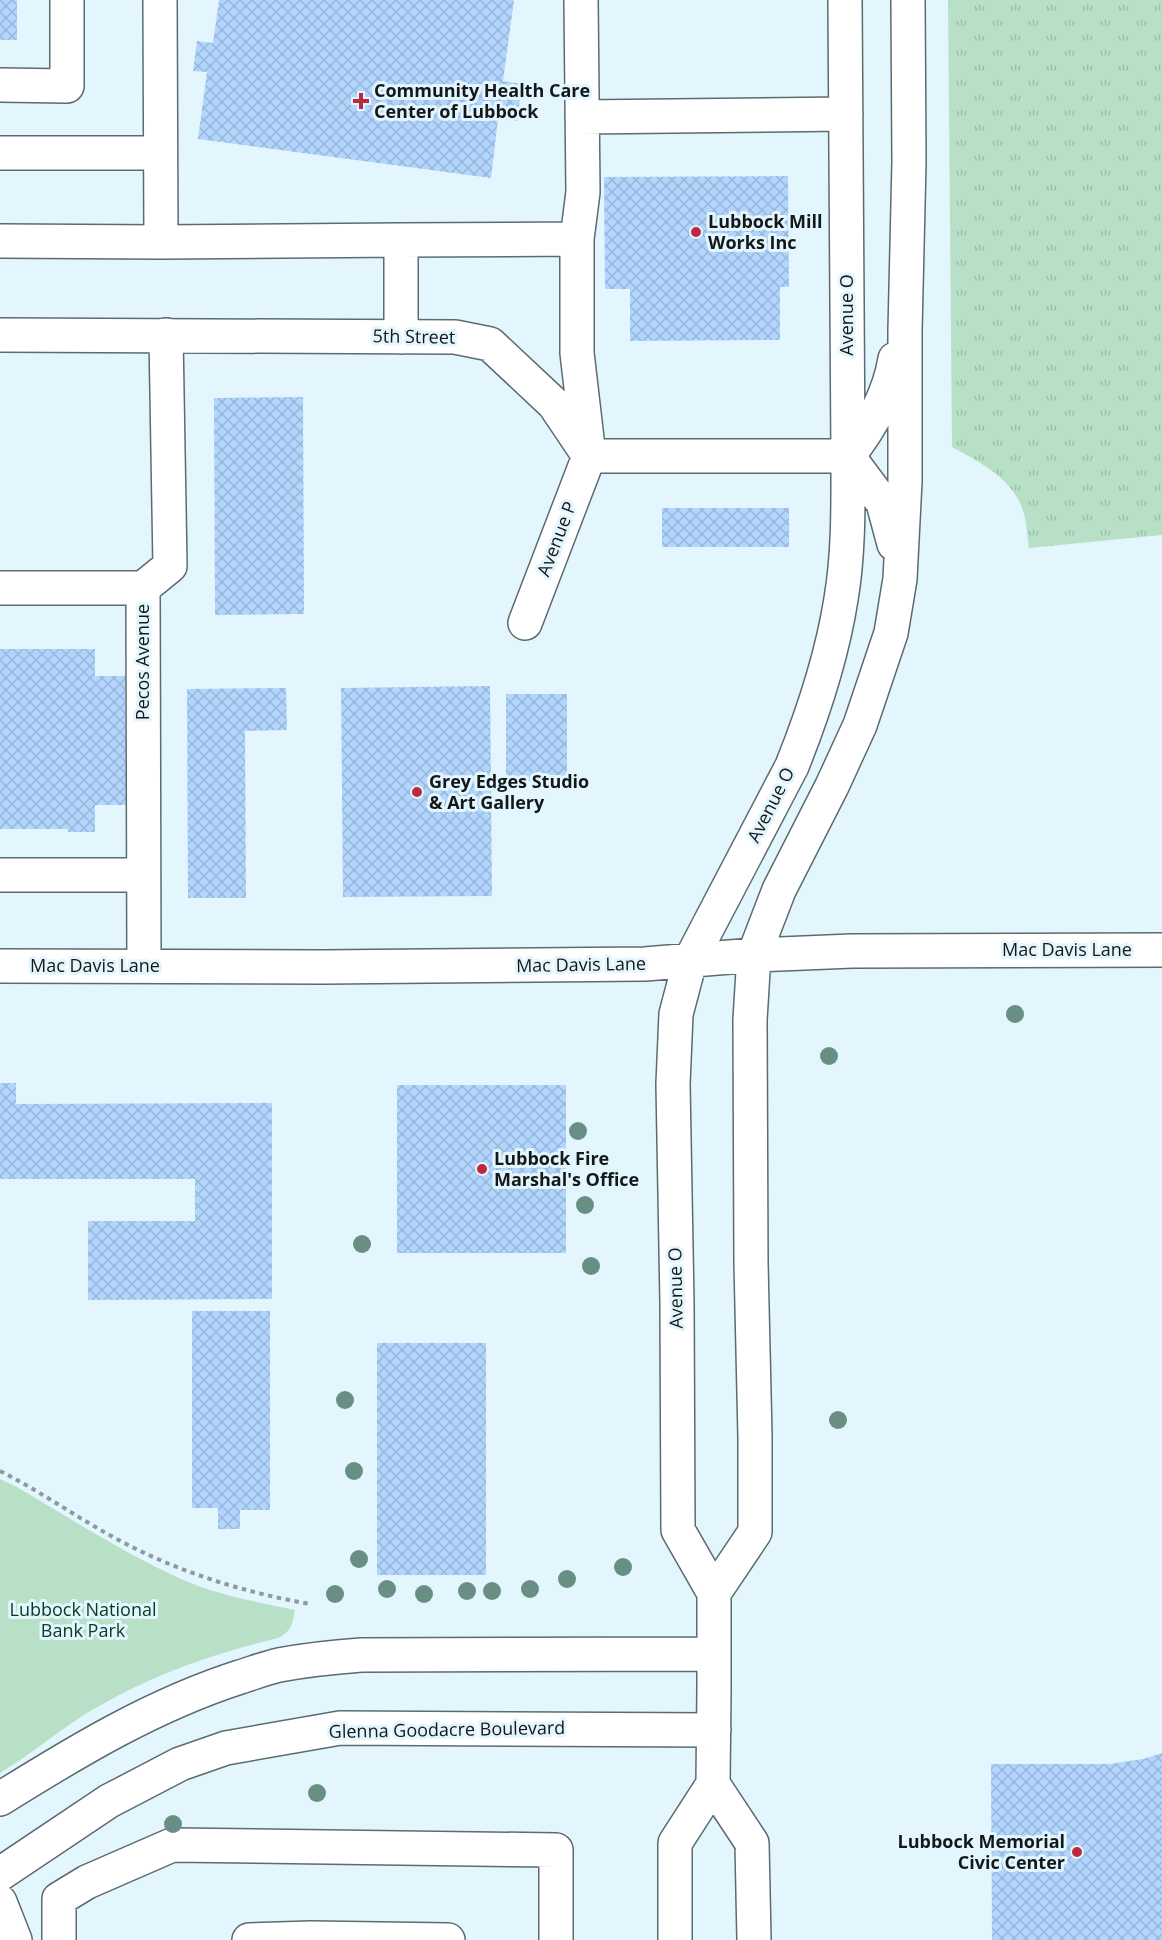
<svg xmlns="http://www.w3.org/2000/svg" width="1162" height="1940" font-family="'Open Sans',sans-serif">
<defs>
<pattern id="grass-tufts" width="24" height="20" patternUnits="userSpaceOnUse" patternTransform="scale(1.5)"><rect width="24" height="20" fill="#b7e0c7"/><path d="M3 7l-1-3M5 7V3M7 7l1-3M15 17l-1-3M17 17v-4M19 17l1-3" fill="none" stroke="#9cc0aa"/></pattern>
<pattern id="building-cross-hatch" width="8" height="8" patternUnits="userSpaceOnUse" patternTransform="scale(1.5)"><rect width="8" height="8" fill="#b2d5fe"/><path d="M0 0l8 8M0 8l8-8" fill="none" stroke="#98b6d9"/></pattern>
</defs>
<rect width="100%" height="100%" fill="#e4f6fd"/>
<path fill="url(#grass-tufts)" d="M948,0H1162V535L1029,548C1027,536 1027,522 1023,511C1013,478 979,462 952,447Z"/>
<path fill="#b7e0c7" d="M0,1479L17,1487C71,1519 124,1553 181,1579C217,1595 257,1602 295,1610C293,1623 291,1632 278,1638C210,1654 147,1677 87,1713C57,1732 30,1755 0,1773Z"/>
<path fill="url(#building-cross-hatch)" d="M0,0H17V40H0Z
M219,0H514L503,81L522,84L517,121L498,119L491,178L198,139L207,72L193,71L197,41L213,43Z
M788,176L789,287H780V340L630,341V289H605L604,177Z
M303,397L304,614L215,615L214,398Z
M662,508H789V547H662Z
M0,649H95V676H125L126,805H95V832H68V829H0Z
M490,686L492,896L343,897L341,688Z
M286,688L287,730L245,731L246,898H188L187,689Z
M506,694H567V781H506Z
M0,1083H16V1104L272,1103V1299L88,1300V1221H195V1179H0Z
M397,1085H566V1253H397Z
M192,1311H270V1510H240V1529H218V1508H192Z
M377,1343H486V1575H377Z
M1162,1753V1940H992L991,1764H1110L1143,1759Z"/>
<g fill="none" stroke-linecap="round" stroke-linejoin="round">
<g stroke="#5b6b70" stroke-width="36">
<path id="minor" d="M160,0L161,242L401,240V337
M0,85L67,86V0
M582,117L846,114
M0,153H160
M401,240L577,239L583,192L581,0
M0,241L161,242
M0,335L455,337L490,344L554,404L589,456
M589,456H848
M848,456C871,427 889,396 895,359
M848,456L883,503L894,544
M0,588H143
M525,623L589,456L577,353V239
M0,875H143
M0,966L323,967L645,964L754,955L852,951L1162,950
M144,966L143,588L170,566L166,335
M714,1593L755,1532V1437L751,1263L750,1020L754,955L779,890L832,786L860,725L891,633L900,579L905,481V331L909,162L908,0
M713,1784L752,1843L754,1940
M0,1799C77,1751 153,1705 240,1677C253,1673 266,1668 279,1665C306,1660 334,1657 361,1655L714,1654
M0,1874L109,1801L180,1764L226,1748L340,1728L714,1730
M0,1902L15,1940
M59,1940V1899L87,1882L172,1845L556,1850V1940
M249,1940L311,1938L448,1940
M675,1940V1843L713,1784L714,1688V1593L678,1530L677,1303L673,1084L676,1014L690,961L792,766C814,711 832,657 841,599C849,552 848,503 848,456L845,0"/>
</g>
<path stroke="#8d9a9e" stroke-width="4" stroke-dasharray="4.5 4.5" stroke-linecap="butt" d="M0,1471C40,1491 76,1517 115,1538C175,1571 242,1592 310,1604"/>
<use href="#minor" stroke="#fff" stroke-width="33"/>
</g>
<g fill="#698f85">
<circle cx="1015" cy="1014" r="9"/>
<circle cx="829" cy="1056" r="9"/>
<circle cx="578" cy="1131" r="9"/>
<circle cx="585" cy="1205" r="9"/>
<circle cx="362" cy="1244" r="9"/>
<circle cx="591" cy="1266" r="9"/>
<circle cx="345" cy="1400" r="9"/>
<circle cx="838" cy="1420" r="9"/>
<circle cx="354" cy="1471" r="9"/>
<circle cx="359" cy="1559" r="9"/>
<circle cx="623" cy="1567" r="9"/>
<circle cx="567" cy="1579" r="9"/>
<circle cx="387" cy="1589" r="9"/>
<circle cx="530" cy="1589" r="9"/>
<circle cx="467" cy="1591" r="9"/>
<circle cx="492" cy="1591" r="9"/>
<circle cx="335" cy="1594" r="9"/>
<circle cx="424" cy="1594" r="9"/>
<circle cx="317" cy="1793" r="9"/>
<circle cx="173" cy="1824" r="9"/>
</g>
<g fill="#bb2a3e" stroke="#e4f6fd" stroke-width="2">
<path d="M358 92h6v6h6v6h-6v6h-6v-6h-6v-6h6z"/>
<circle cx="696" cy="232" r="6"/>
<circle cx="417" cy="792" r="6"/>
<circle cx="482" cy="1169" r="6"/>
<circle cx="1077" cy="1852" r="6"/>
</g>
<g text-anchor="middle" stroke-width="6" stroke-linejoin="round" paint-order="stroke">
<g font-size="18" font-weight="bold" fill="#13191b" stroke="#e4f6fd" text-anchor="start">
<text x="374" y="97">Community Health Care<tspan x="374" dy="21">Center of Lubbock</tspan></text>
<text x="708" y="228">Lubbock Mill<tspan x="708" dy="21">Works Inc</tspan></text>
<text x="429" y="788">Grey Edges Studio<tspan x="429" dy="21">&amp; Art Gallery</tspan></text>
<text x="494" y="1165">Lubbock Fire<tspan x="494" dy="21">Marshal's Office</tspan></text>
<text x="1065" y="1848" text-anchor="end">Lubbock Memorial<tspan x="1065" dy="21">Civic Center</tspan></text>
</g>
<g font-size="18" fill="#13191b" stroke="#e4f6fd">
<text transform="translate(847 315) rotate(-90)" y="6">Avenue O</text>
<text transform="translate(414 337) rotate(1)" y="6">5th Street</text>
<text transform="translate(557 539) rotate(-69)" y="6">Avenue P</text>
<text transform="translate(143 662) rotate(-90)" y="6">Pecos Avenue</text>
<text transform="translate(771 805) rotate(-63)" y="6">Avenue O</text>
<text x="1067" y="956">Mac Davis Lane</text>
<text transform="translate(581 965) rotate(-1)" y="6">Mac Davis Lane</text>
<text x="95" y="972">Mac Davis Lane</text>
<text transform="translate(676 1288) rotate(-91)" y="6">Avenue O</text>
<text transform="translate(447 1730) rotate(-1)" y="6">Glenna Goodacre Boulevard</text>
</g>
<g font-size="18" fill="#053b23" stroke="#e4f6fd">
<text x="83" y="1616">Lubbock National<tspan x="83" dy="21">Bank Park</tspan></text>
</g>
</g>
</svg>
